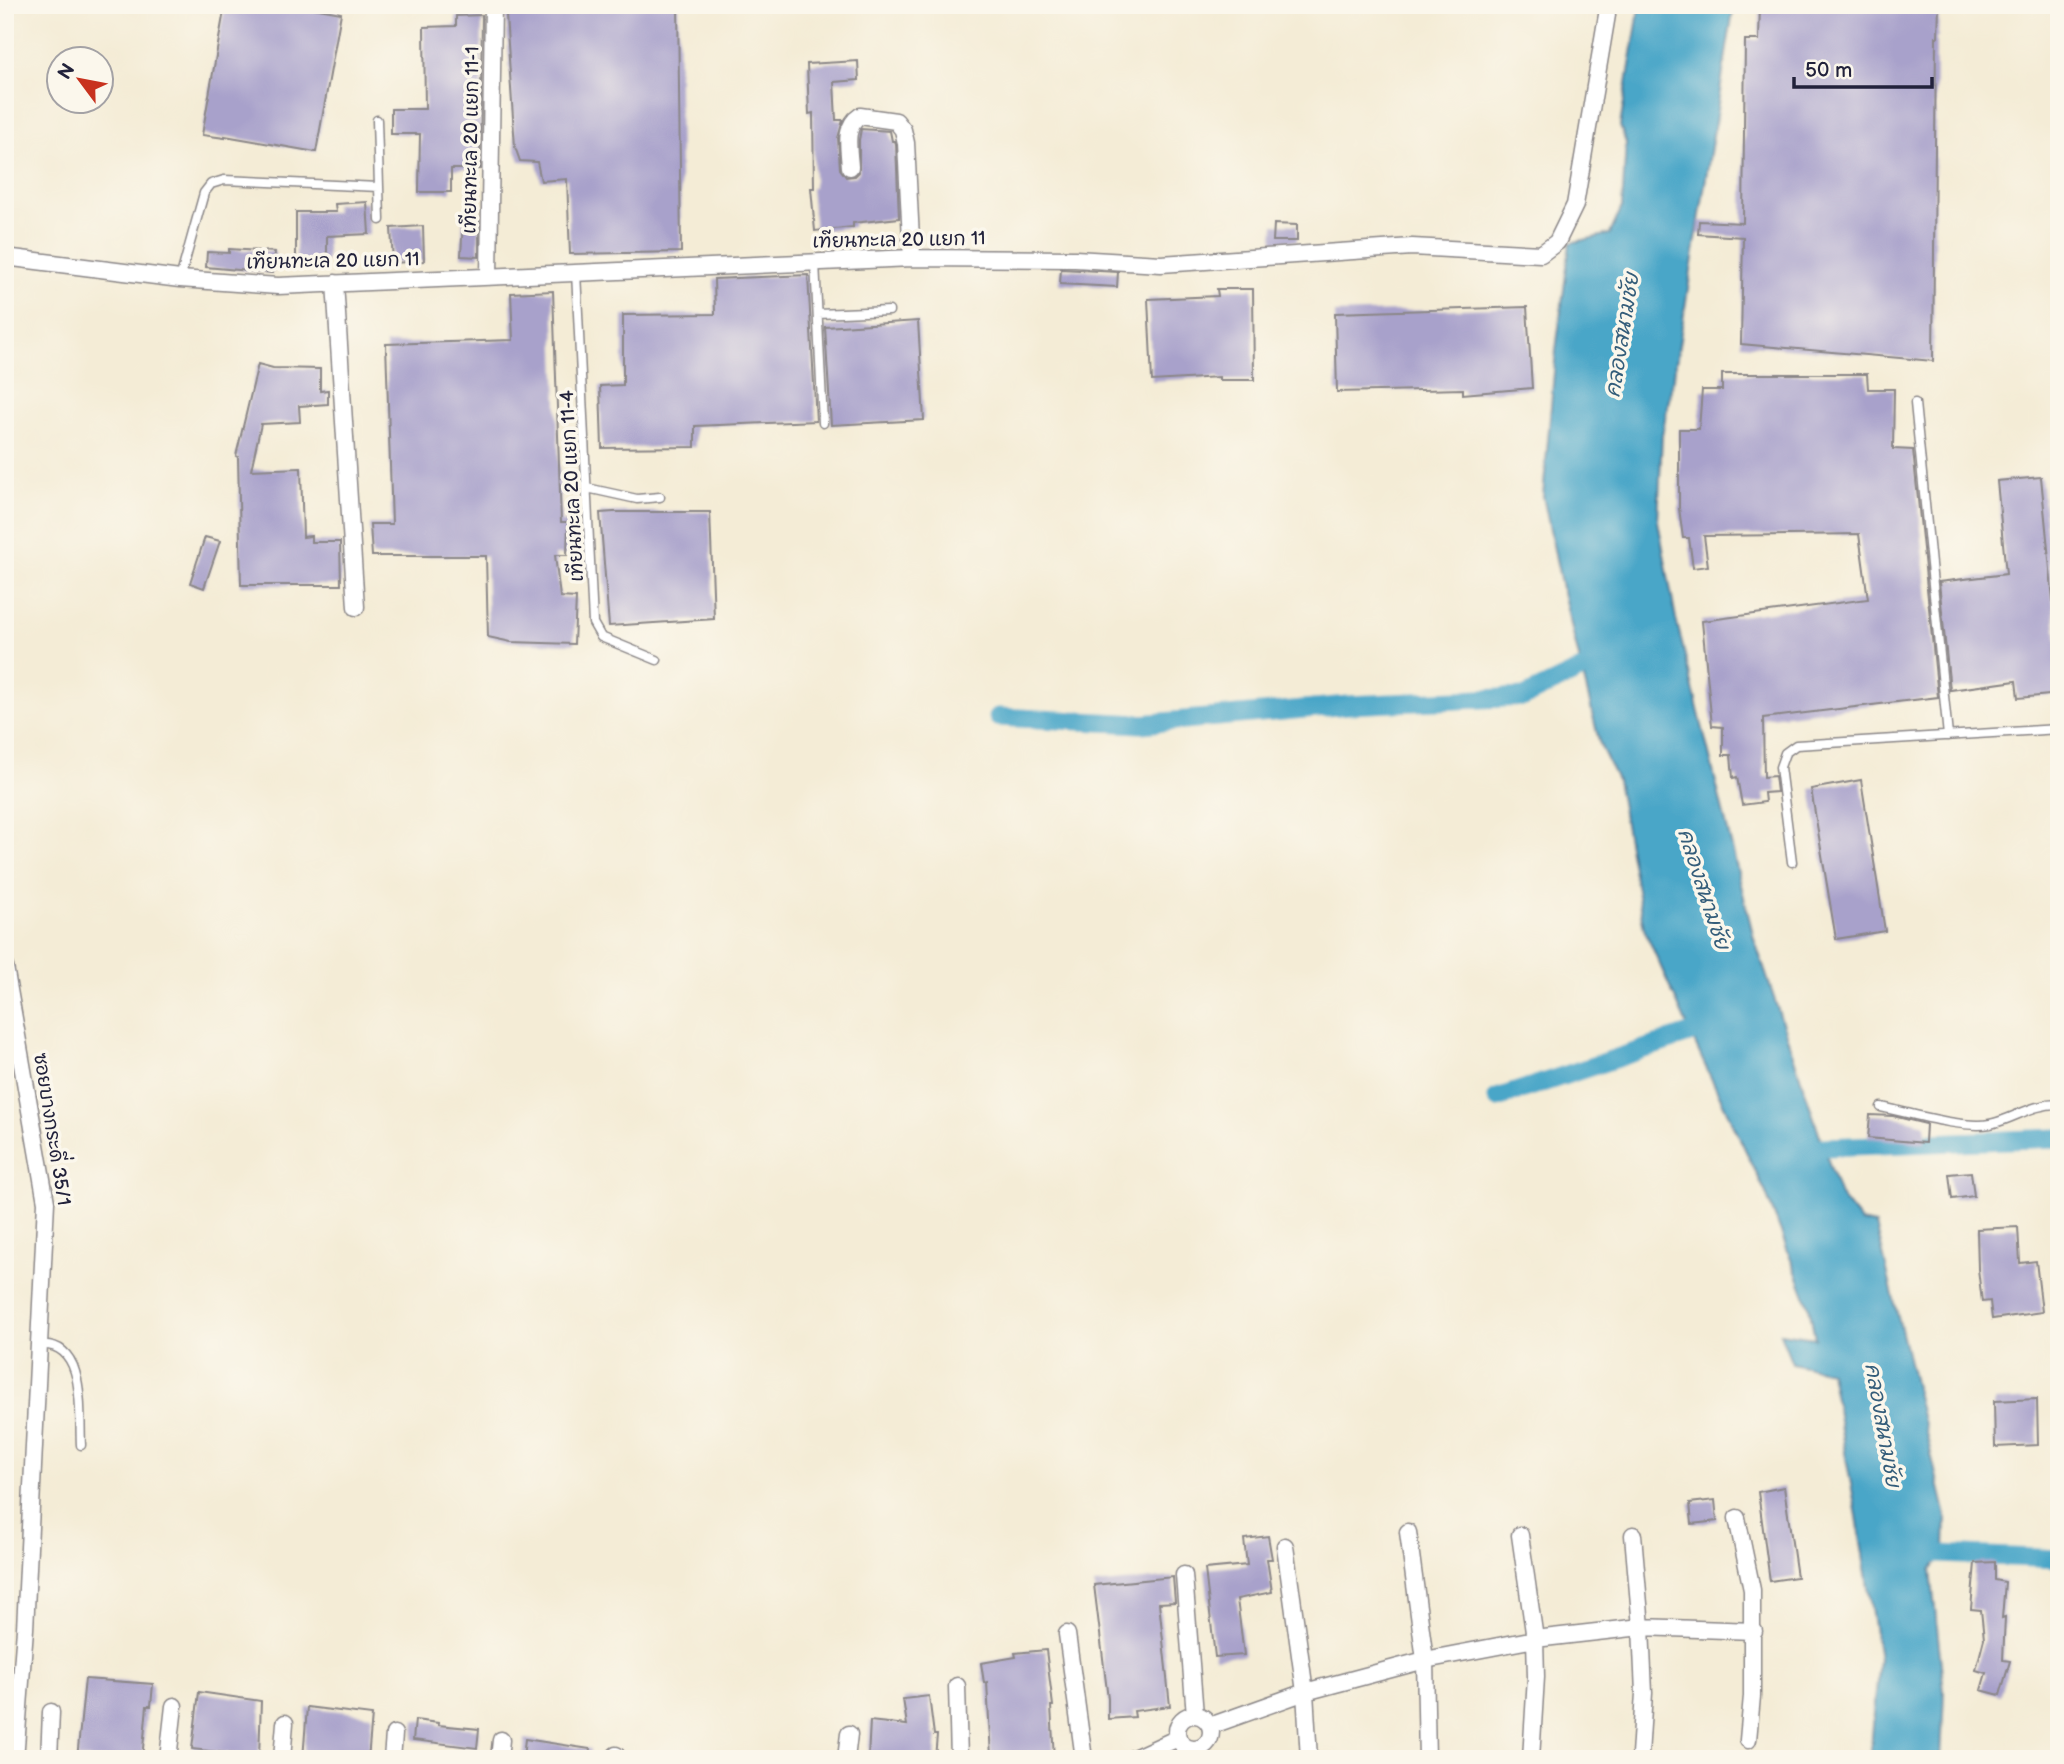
<svg xmlns="http://www.w3.org/2000/svg" width="2064" height="1764" font-family="'Balsamiq Sans','Playpen Sans Thai',sans-serif">
<rect width="100%" height="100%" fill="#fbf7ec"/>
<filter id="ink" filterUnits="userSpaceOnUse"><feTurbulence type="fractalNoise" baseFrequency=".0143" numOctaves="2"/><feDisplacementMap in="SourceGraphic" scale="14" xChannelSelector="R" yChannelSelector="G"/><feConvolveMatrix kernelMatrix="1 2 1 2 8 2 1 2 1" color-interpolation-filters="sRGB"/></filter>
<filter id="wash" filterUnits="userSpaceOnUse"><feTurbulence type="fractalNoise" baseFrequency=".00686" numOctaves="4" result="noise"/><feDisplacementMap in="SourceGraphic" scale="28" xChannelSelector="R" yChannelSelector="G"/><feGaussianBlur stdDeviation="1.57" result="paint"/><feColorMatrix in="noise" values="0 0 0 0 0 0 0 0 0 0 0 0 0 0 0 0 0 1.4 0 .05"/><feComposite in="paint" operator="in"/></filter>
<g filter="url(#wash)">
<rect width="100%" height="100%" fill="#f4ecd6"/>
<path fill="#4aa6c8" stroke="#366482" stroke-width="2" d="M1640,5H1734L1677,357L1662,435L1658,521L1676,619L1754,938L1840,1196L1861,1222L1876,1225L1946,1516L1945,1550L1931,1571L1944,1692L1941,1759H1870L1879,1659L1857,1516L1830,1372L1792,1363L1780,1333L1815,1338L1809,1306L1765,1191L1703,1061L1644,929L1617,780L1600,745L1562,588L1543,496L1556,350L1570,243L1610,234L1622,207L1626,143L1620,126Z"/>
<g fill="none" stroke-linecap="round" stroke-linejoin="round">
<path stroke="#4aa6c8" stroke-width="19" d="M998,717L1141,724L1348,705L1524,697L1603,659
M1497,1098L1716,1025
M1800,1148L2059,1138
M1916,1553L2059,1559"/>
</g>
<g id="blocks">
<path fill="#a8a1cb" d="M225,5H297L341,13L316,152L225,136V138L202,135Z
M510,5H678L681,252L570,254L567,179L541,181L537,162L520,161L515,147L506,15H510Z
M1760,5H1939L1938,37H1936L1933,361L1741,344L1743,237L1698,234L1699,221L1743,223L1745,40H1759Z
M482,15L480,169H451V192H419L420,134H391V109H425L424,27L456,26V16Z
M858,61L859,80L834,82L836,120H843L838,138L840,169L846,177L855,176L859,172V140L861,129L890,131L892,141H895L896,144L899,218L853,223V227L815,231L811,188H814L813,113L809,114L807,64Z
M367,202L369,234L327,236V261H296V212H336L335,204Z
M463,220L479,221V257L461,256Z
M1274,224L1297,225V241H1273Z
M423,226L424,261L393,263L391,228Z
M229,249L275,252L273,273L206,267L207,252L229,253Z
M1061,269L1118,272L1117,287L1060,284Z
M808,275L816,421L695,426V447L602,448L600,386L623,385V315L715,314L714,279Z
M1217,289H1253L1254,380H1219V377L1152,381L1148,299L1218,296Z
M553,291L561,522H568L567,555H555L560,597L576,598L574,644L511,642L488,637L486,556H372L370,524H392L386,344L513,340L511,293Z
M1527,307L1532,388L1463,394V389L1337,392L1335,313Z
M918,321L924,420L831,425L825,327Z
M258,364L273,368L320,369V391L328,390V404L299,406L300,422L261,424L251,470L301,468L303,537L311,536V542H340L341,585H241L238,457L236,456Z
M1722,374H1867L1868,389H1894L1893,449L1913,450L1938,697L1763,718L1764,777L1775,776L1777,792L1764,793L1765,802L1742,805L1737,777L1733,778L1731,755H1723V727L1712,726L1702,621L1868,599L1859,534L1704,536L1708,566L1693,568L1689,538H1683L1679,508V429H1699L1702,390H1722Z
M2041,477L2059,662V694L2018,698L2016,681L1950,690L1939,582L2006,574L1997,481Z
M614,512H710L714,619L609,626L600,513Z
M205,537L220,541L204,588L190,583Z
M1861,780L1885,931L1836,939L1811,789Z
M1870,1115L1893,1116L1926,1124L1925,1143L1868,1138Z
M1971,1172L1974,1196L1952,1199L1949,1174Z
M2018,1227L2020,1263L2036,1261L2042,1312L1992,1319L1990,1301L1982,1302L1978,1269L1977,1229Z
M2037,1399L2038,1445L1995,1447L1994,1401Z
M1784,1487L1797,1577L1770,1581L1758,1492Z
M1715,1500L1717,1521L1692,1524L1690,1503Z
M1268,1536L1272,1559H1267L1272,1592L1237,1599L1244,1655L1215,1657L1205,1569L1247,1565L1244,1539Z
M1995,1562V1580L2005,1582L2002,1618L2005,1617L2003,1660L2010,1661L2000,1695L1981,1690L1986,1673L1976,1670L1984,1639L1981,1610L1971,1609L1975,1563Z
M1173,1577L1175,1602L1159,1603L1170,1706L1134,1711L1135,1717L1108,1719V1699L1094,1585Z
M1046,1650L1053,1706H1051L1054,1759H1029V1754L991,1757L987,1682L984,1683L981,1663L1016,1657L1015,1653Z
M85,1679L153,1684L151,1706H147L142,1759H77Z
M199,1692L261,1701L259,1757L192,1749Z
M929,1696L934,1735H937L935,1758L894,1755V1759H868L870,1721L907,1725L903,1699Z
M307,1707L372,1715L368,1759H303Z
M415,1720L438,1723V1725L479,1729L477,1748L413,1740Z
M525,1739L590,1749L589,1759H523Z"/>
</g>
</g>
<g filter="url(#ink)">
<use href="#blocks" fill-opacity="0" stroke="#8b8788" stroke-width="2"/>
<g fill="none" stroke-linecap="round" stroke-linejoin="round">
<g stroke="#8b8788" stroke-width="11">
<path id="lane" d="M377,120L380,220
M815,262L823,423
M576,272L593,623L601,637L657,660
M180,279L204,193L211,184L224,180L379,187
M818,314L889,311
M1915,403L1948,736
M587,488L637,499L660,497
M1792,862L1780,767L1785,753L1796,745L2059,729
M1881,1107C1909,1113 1963,1129 1990,1124C2015,1119 2030,1104 2059,1104
M40,1345C87,1341 79,1413 81,1445"/>
</g>
<g stroke="#8b8788" stroke-width="19">
<path id="street" d="M850,167C849,149 843,127 860,116L896,121L903,130L906,143L912,258
M5,257L180,279L278,286L912,258L1075,259L1161,264L1412,247L1541,254L1557,242L1575,205L1607,15
M489,276L493,5
M335,283L356,607
M5,967L46,1202L25,1629L15,1759
M1737,1518L1752,1590V1696L1748,1740
M1408,1532L1425,1660L1427,1759
M1520,1535L1535,1639L1536,1677L1531,1759
M1633,1535L1641,1627L1644,1693L1640,1755
M1285,1546L1305,1692L1309,1759
M1184,1575L1195,1715
M1067,1634L1084,1759
M957,1686L959,1759
M1177 1732a17 17 0 1 1 34 0a17 17 0 1 1-34 0Z
M1210,1726L1305,1692L1425,1660L1535,1639L1641,1627L1754,1631
M49,1759L51,1712
M168,1759L174,1706
M282,1759L285,1723
M392,1759L394,1734
M499,1759L501,1740
M615,1759L616,1755
M846,1759L849,1734
M1132,1759L1178,1738"/>
</g>
<use href="#lane" stroke="#fff" stroke-width="8"/>
<use href="#street" stroke="#fff" stroke-width="16"/>
</g>
</g>
<g text-anchor="middle" stroke-width="7" stroke-linejoin="round" paint-order="stroke">
<g font-size="19" fill="#22223b" stroke="#fbf7ec">
<text transform="translate(470 140) rotate(-89)" y="7">เทียนทะเล 20 แยก 11-1</text>
<text transform="translate(899 239) rotate(-1)" y="7">เทียนทะเล 20 แยก 11</text>
<text transform="translate(333 260) rotate(-1)" y="7">เทียนทะเล 20 แยก 11</text>
<text transform="translate(571 486) rotate(-93)" y="7">เทียนทะเล 20 แยก 11-4</text>
<text transform="translate(53 1129) rotate(81)" y="7">ซอยบางกระดี่ 35/1</text>
</g>
<g font-size="21" font-style="italic" fill="#345d7a" stroke="#fbf7ec">
<text transform="translate(1622 335) rotate(-81)" y="7">คลองสนามชัย</text>
<text transform="translate(1704 889) rotate(72)" y="7">คลองสนามชัย</text>
<text transform="translate(1883 1425) rotate(80)" y="7">คลองสนามชัย</text>
</g>
</g>
<rect width="2064" height="1764" fill="none" stroke="#fbf7ec" stroke-width="28"/>
<g transform="translate(80 80) rotate(302)"><circle r="33" fill="#fbf7ec" stroke="#a4a2a5" stroke-width="2"/>
<path d="M0-5L12 26L0 18L-12 26Z" fill="#c8321e"/>
<text y="-10" font-size="19" font-weight="bold" text-anchor="middle" fill="#22223b">N</text>
</g>
<path d="M1794 77v10h138v-10" fill="none" stroke="#22223b" stroke-width="3.5"/>
<text x="1805" y="77" font-size="21" fill="#22223b" stroke="#fbf7ec" stroke-width="5" paint-order="stroke">50 m</text>
</svg>
